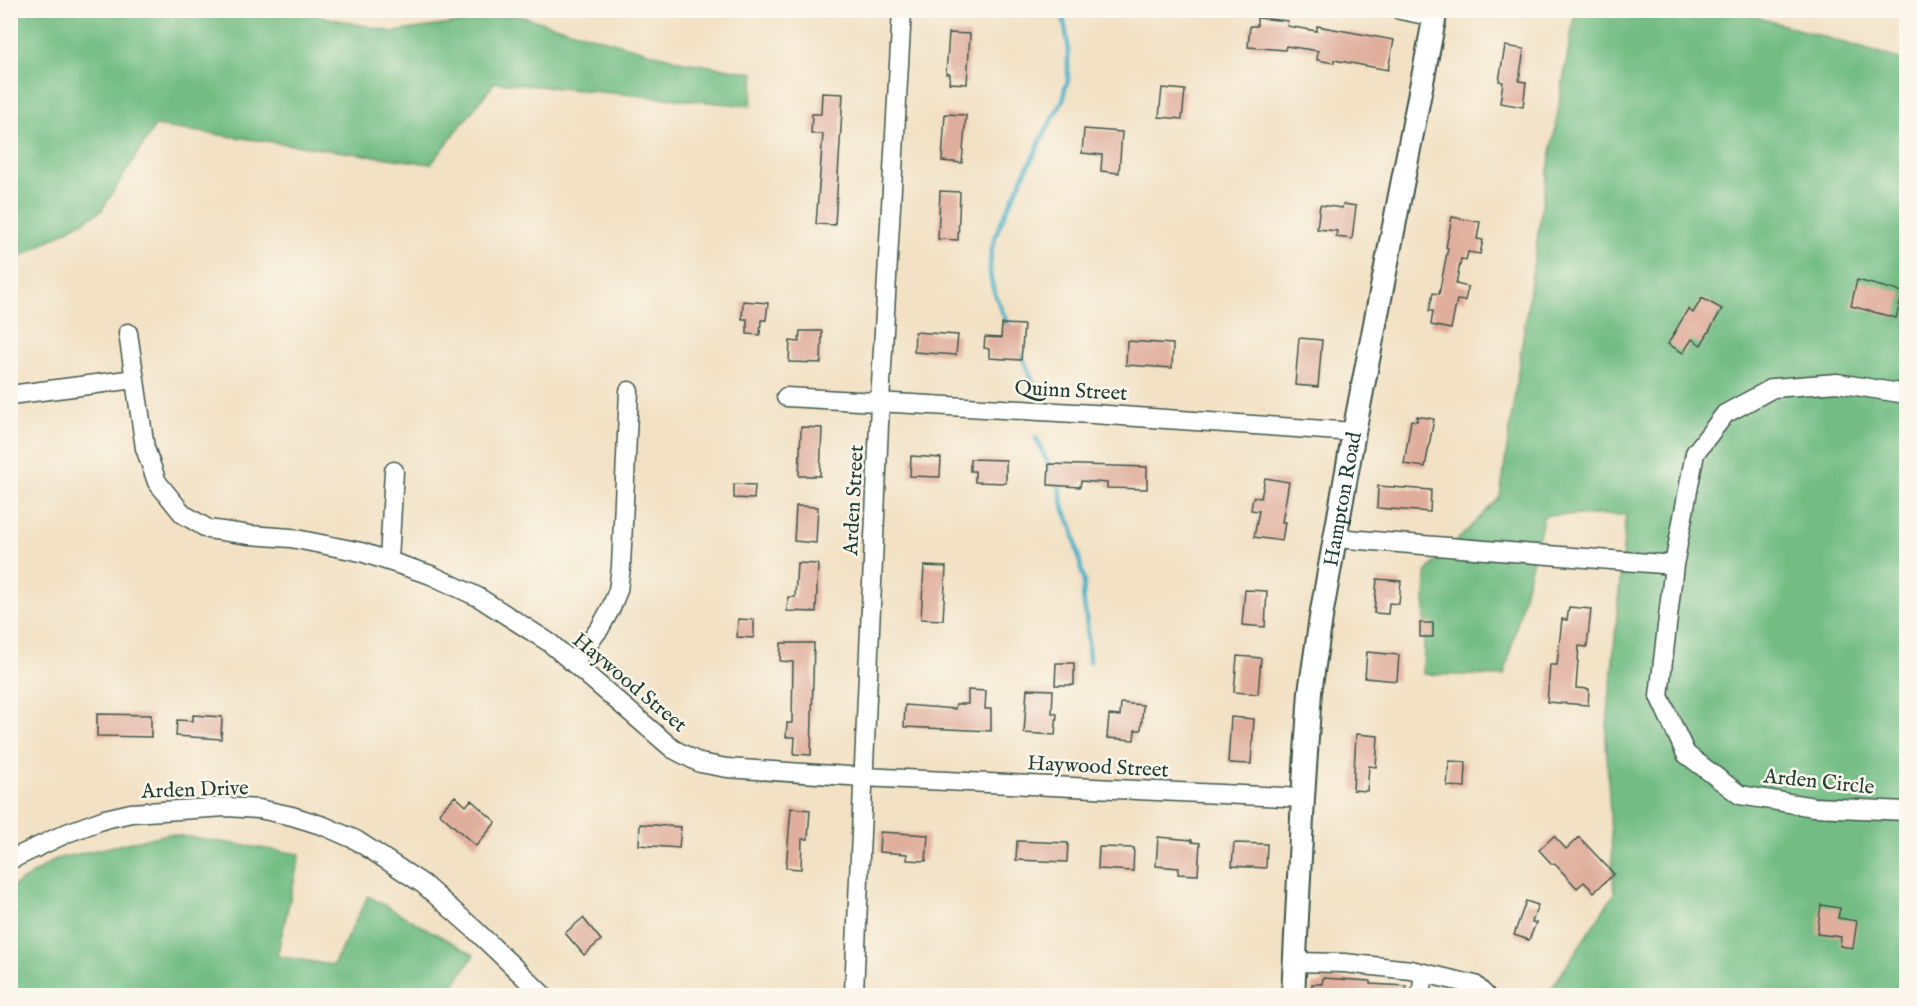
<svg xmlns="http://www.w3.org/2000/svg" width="1917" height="1006" font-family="'IM FELL English',serif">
<rect width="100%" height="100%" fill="#fbf7ec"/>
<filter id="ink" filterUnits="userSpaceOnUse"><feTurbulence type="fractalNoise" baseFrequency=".0167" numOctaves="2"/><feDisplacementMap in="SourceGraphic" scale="12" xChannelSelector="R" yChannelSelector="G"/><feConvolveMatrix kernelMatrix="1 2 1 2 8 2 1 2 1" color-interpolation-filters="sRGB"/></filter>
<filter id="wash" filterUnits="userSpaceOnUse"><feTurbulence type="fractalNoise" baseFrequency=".008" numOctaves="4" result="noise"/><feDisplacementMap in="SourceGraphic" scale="24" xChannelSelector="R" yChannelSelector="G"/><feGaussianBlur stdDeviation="1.35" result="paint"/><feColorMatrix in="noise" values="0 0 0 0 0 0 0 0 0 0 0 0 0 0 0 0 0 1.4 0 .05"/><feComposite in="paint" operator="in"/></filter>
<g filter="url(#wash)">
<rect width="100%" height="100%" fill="#f2e1c4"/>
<path fill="#73bd85" stroke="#497d5c" stroke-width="1.5" d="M11,10L297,11L393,32L516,15L684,62L754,73L751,106L495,82L431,164L155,126L101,211L11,262Z
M1575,11H1736L1906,61V995H1550L1551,989L1614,894L1606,737L1626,515H1544L1504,676L1423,674L1426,572L1500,497L1542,206Z
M168,834L300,854L277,956L333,965L368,896L474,955L447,995H11V888L56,859Z"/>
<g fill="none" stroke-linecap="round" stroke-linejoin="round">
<path stroke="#46aec6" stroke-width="4.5" d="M1010,328C1001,308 989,287 990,265C991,232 1012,203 1024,174C1028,165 1037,153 1038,145L1064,98L1065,87L1068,81V44L1062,10
M1020,352L1037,391
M1036,438L1051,470
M1056,481L1060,490L1064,510L1072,527L1084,581L1083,597L1087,624L1089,662"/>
</g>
<g id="blocks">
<path fill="#e0ae9c" d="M1257,18L1288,21L1287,26L1317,31V26L1394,40L1388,70L1334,60V63L1317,60L1318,51L1286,46L1285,50L1248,47L1250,26H1257Z
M949,33L970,34L967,84L949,83L950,74H946Z
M1505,46L1524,49L1519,81L1526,82L1523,107L1500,103L1503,82L1499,81Z
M1162,88L1185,90L1182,119L1159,117Z
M822,93L843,94L835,225L816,224L823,134H811L812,114H821Z
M945,114L966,115L962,163L942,161Z
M1084,129L1122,132L1119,173L1101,171L1102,155L1082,153Z
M940,191L960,192L958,240L938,239Z
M1343,204L1356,206L1352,239L1336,237L1337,231L1317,229L1320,205L1342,208Z
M1452,217L1480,222L1477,239L1483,240L1480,254L1468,252L1466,260L1461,259L1456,284L1468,287L1465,301L1457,300L1451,329L1431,325L1433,311H1429L1433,293L1439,294L1448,248L1446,247Z
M1857,280L1903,292L1896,318L1851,306Z
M1702,298L1722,309L1701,345L1692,339L1683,353L1668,344L1688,309L1693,313Z
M743,301L768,303L766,320H761L760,335L747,334V319H742Z
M1002,324L1024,325L1021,360L989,358V349L984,348L985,337L1001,338Z
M800,331H822L821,363L789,362L790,341L799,342Z
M915,332L958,335L956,355L914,352Z
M1299,338L1322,340L1318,387L1295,385Z
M1127,341L1173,344L1172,368L1126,365Z
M1417,416L1434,419L1425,467L1404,464L1411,420L1417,421Z
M801,427L822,428L820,476H799Z
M911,456L941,458L940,477L910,476Z
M970,459L1006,460V483L975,482V471H970Z
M1049,464L1147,467V489L1107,488V483L1081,481L1080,487L1048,485Z
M1265,478L1289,482L1282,522H1285L1282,541L1254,537L1259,511L1251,510L1253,497L1261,498Z
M734,484L755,485L754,499L734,498Z
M1378,486L1431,490L1430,512L1377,508Z
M796,506L818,507L816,543L794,541Z
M797,563L818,564L816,612L787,611L788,597H795Z
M924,566L946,567L943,620L921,619Z
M1377,579L1401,581L1399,604L1389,603L1388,614L1374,613Z
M1245,590L1267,591L1265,627L1242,625Z
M1569,607L1591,609L1587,647L1579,646L1576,688L1589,689L1588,705L1547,702L1550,665H1557L1562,619L1567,620Z
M738,619L754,620V638L737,637Z
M1420,623H1433V637H1420Z
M781,643H814L811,755L794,754L795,737H786L787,723H792L793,662L780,661Z
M1367,652L1399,655L1397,681L1365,678Z
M1237,656L1261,658L1258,694L1234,692Z
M1056,663H1074V685H1055Z
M1027,689L1053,690L1052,713L1057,714L1055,735L1024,733Z
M968,690L986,691L985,709H991V731L904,727L905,705L955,709L956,704H968Z
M1121,703L1143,705L1141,730H1135L1134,740L1107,738L1109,715L1120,716Z
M97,714L151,715V737L97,736Z
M193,715L222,717L221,739L176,736L177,720L193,721Z
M1231,717L1254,719L1251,764L1228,763Z
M1356,734L1378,736L1376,767L1369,766L1367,791L1353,790Z
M1449,761L1466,762L1465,787L1447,786Z
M455,796L466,806L471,800L496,822L476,846L439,813Z
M791,808L810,810L808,839H802L801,869L786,868Z
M640,824L681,827L679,848L639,845Z
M880,832L928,835L926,861L907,860V854L879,852Z
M1554,836L1566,849L1579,837L1614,874L1594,892L1584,882L1577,888L1554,863L1552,864L1539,850Z
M1158,837L1192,840V842L1200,843L1198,875L1178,874L1179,868L1156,866Z
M1017,841L1068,843L1067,862L1016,860Z
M1234,843L1267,844L1266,868L1232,866Z
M1099,847L1134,848L1133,871L1098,869Z
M1526,901L1538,905L1532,922L1536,923L1529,940L1514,935Z
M1821,905L1840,908L1838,918L1857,921L1853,948L1840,946L1841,937L1817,934Z
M583,918L601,940L584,955L565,933Z
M1323,978L1370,981V984L1406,986V996H1311L1312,984H1322Z"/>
</g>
</g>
<g filter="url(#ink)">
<use href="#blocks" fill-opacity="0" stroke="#3f564a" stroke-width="1.5"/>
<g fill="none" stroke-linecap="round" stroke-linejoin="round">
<g stroke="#3f564a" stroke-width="21">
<path id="minor" d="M1400,10L1435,17
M128,333L145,448L157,482L183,514L208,529L250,535L291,538L361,552L431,575L478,597L550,643L673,749L700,763L727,768L863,777L1303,798
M1906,394L1837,383L1773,388L1725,414L1695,453L1674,565L1659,696L1686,754L1740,795L1814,807L1906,811
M10,395L135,379
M786,397L1093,414L1354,432
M1335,538L1674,565
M389,560L394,471
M574,662L600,628L611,608L618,590L621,567L629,391
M10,860L67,833L105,819L131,813L226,807L259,809L292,816L324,826L356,840L423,884L474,929L544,996
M1294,962L1344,963L1411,970L1475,985L1486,996
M854,992L880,402L902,10
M1421,996L1424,973"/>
</g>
<g stroke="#3f564a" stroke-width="26">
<g id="major">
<path id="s1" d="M1293,996L1303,798L1310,692L1322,611L1354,432L1436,10"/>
</g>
</g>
<use href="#minor" stroke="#fff" stroke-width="18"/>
<use href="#major" stroke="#fff" stroke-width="22"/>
</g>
</g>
<g text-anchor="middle" stroke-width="5" stroke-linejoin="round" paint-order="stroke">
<g font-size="21" fill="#1f3d34" stroke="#fbf7ec">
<text transform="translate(1071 390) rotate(3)" y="7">Quinn Street</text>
<text transform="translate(853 500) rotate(-87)" y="7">Arden Street</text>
<text dy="7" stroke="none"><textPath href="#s1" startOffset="500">Hampton Road</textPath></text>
<text transform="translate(630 682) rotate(40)" y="7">Haywood Street</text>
<text transform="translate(1098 766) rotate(3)" y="7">Haywood Street</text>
<text transform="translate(1819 781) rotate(6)" y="7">Arden Circle</text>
<text transform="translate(195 789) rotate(-2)" y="7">Arden Drive</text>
</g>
</g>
<rect width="1917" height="1006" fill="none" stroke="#fbf7ec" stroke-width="36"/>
</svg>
